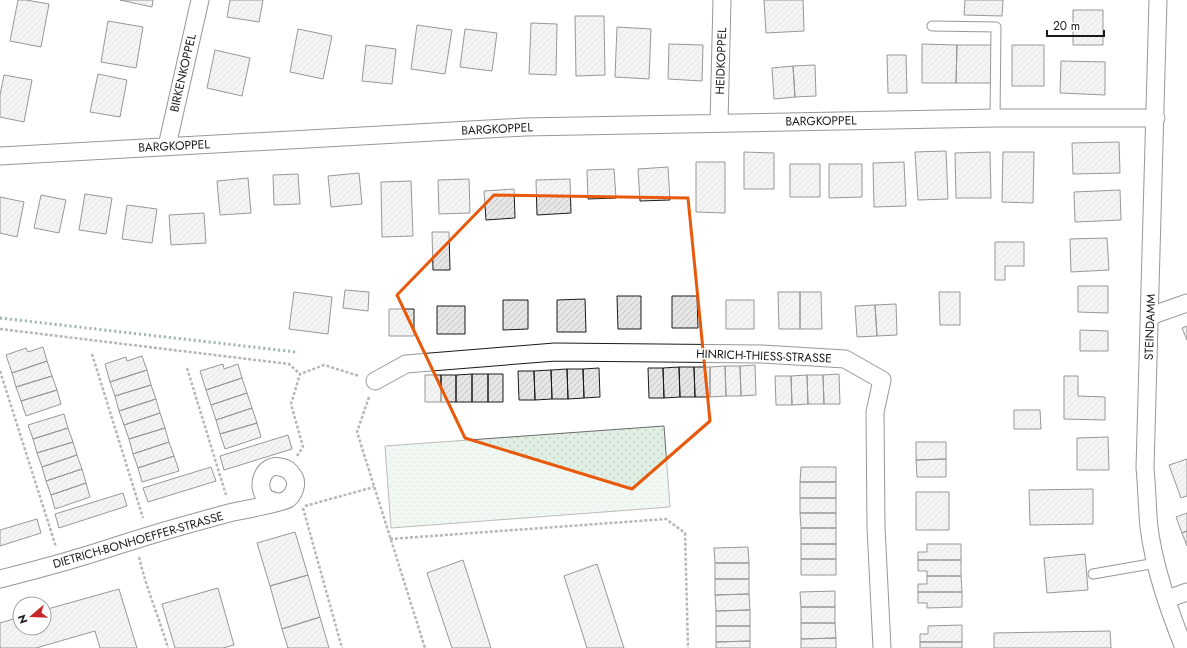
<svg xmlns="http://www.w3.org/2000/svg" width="1187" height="648" font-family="Jost,sans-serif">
<defs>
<pattern id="grass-dots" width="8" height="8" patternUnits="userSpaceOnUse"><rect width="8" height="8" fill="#e0efe3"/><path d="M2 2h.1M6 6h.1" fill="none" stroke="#c0ccc2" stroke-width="1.8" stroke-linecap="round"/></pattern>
<pattern id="building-hatch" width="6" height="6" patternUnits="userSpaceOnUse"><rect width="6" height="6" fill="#e6e6e6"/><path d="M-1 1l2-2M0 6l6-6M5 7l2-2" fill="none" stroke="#c5c5c5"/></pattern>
</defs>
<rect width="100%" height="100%" fill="#fff"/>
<path fill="url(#grass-dots)" stroke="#6a6a6a" d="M664,426L670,507L391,528L385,446Z"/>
<path fill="url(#building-hatch)" stroke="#1a1a1a" d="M18,0H26L49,4L41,47L10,41Z
M120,0H153L152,7Z
M230,0H263L259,22L227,17Z
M764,0H803L804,31L766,33Z
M965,0H1003L1002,16L964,15Z
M1073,10H1103V45H1073Z
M575,16H604L605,75L576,76Z
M108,21L143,27L136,68L101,62Z
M531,23L557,24L556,75L529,74Z
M417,25L452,30L445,74L411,69Z
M617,27L651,29L649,79L615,77Z
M298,29L332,36L323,79L290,72Z
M465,29L497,33L492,71L460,67Z
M669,44L703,45L702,81L668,79Z
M922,44L957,45L956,83H922Z
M366,45L396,49L392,84L362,81Z
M957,45H993L992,83H956Z
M1012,45H1044V86H1012Z
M215,50L250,58L242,96L207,88Z
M887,55H906L907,93H888Z
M1061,61L1105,62V95L1060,93Z
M815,65L816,96L795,97L793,66Z
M793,66L795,97L774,99L772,68Z
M98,74L127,80L120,117L90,112Z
M4,75L32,80L24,122L0,117V95Z
M1119,142L1120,173L1073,174L1072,143Z
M946,151L948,199L918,200L915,152Z
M744,152L774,153V189H744Z
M990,152L991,198H956L955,153Z
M1003,152H1034L1033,203L1002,202Z
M696,162H725V213L696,212Z
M904,162L906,206L874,207L873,163Z
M790,164H820V197H790Z
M829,164H862V197L829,198Z
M668,167L670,200L640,201L638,169Z
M614,169L616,198L588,199L587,170Z
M359,173L362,204L331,207L328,176Z
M298,174L300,204L274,205L273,175Z
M248,178L251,213L220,215L217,181Z
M469,179L470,213L439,214L438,180Z
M570,179L571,213L537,215L536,180Z
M411,181L413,236L382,237L381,182Z
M514,189L515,218L486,220L484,191Z
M1120,190L1121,220L1075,222L1074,192Z
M85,194L112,198L106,234L79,230Z
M41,195L66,200L59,233L34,228Z
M0,197L24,202L17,237L0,233Z
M127,205L157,209L152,243L122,239Z
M204,213L206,243L171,245L169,215Z
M432,232H449L450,270H433Z
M1107,238L1109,270L1071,272L1070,239Z
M995,242H1024V266H1005V280H995Z
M1078,286H1108V313L1078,312Z
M345,290L369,292L368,311L343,308Z
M294,292L332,297L328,334L289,329Z
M778,292H800V329H779Z
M800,292H821L822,329H800Z
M939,292H960V325H940Z
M617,296H641V329H618Z
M672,296H697L698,328H672Z
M585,299L586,332H557V300Z
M503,300H528V329L503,330Z
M726,300H754V329H726Z
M896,304L897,335L877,336L875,305Z
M875,305L877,336L857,337L855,306Z
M437,306H465V334H437Z
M389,309H414V336H389Z
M1187,326V340L1182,328Z
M1080,330L1108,331V351H1080Z
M43,347L47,361L12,373L6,355L26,348L28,352Z
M142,356L147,370L110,382L105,364L126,357L127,361Z
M47,361L52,376L16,387L12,373Z
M223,364L224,369L238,364L242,378L206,390L200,371Z
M755,365L756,395L741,396L740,366Z
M725,366L726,396L710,397V367Z
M725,366H740L741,396H726Z
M679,367L680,397L664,398L663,368Z
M679,367H694L695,397H680Z
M694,367H710V397H695Z
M599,368L600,397L584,398L583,369Z
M648,368H663L664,398H649Z
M567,369L568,399H552L551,370Z
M567,369H583L584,398L568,399Z
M147,370L151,385L115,396L110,382Z
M551,370L552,399L535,400L534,371Z
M518,371H534L535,400H519Z
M472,374V402H456V375Z
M472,374H488V402H472Z
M488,374H503V402H488Z
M839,374L840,404H824L823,375Z
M425,375H441V402H425Z
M441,375H456V402H441Z
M807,375L808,404L792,405L791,376Z
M807,375H823L824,404H808Z
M52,376L57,390L21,401L16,387Z
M775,376H791L792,405H776Z
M1064,376H1078V396L1105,397V420L1064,419Z
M242,378L247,393L211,405L206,390Z
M151,385L156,399L119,411L115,396Z
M57,390L61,404L26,416L21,401Z
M247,393L252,408L216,420L211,405Z
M156,399L160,413L124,425L119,411Z
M252,408L257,423L220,434L216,420Z
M1014,410H1040L1041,429H1014Z
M160,413L165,428L129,439L124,425Z
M64,414L68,428L33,439L28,425Z
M257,423L261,437L225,449L220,434Z
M68,428L73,442L37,453L33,439Z
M165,428L169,442L133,454L129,439Z
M288,435L292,449L224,470L220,456Z
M1108,437L1109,470H1077V438Z
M73,442L77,455L42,467L37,453Z
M169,442L174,456L138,468L133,454Z
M916,442H946V459L916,460Z
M77,455L82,469L46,481L42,467Z
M174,456L179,471L142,482L138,468Z
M946,459V477H917L916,460Z
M1187,459V496L1181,498L1169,465Z
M211,467L216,481L148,502L143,488Z
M801,467H836V482H800Z
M82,469L86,483L51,495L46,481Z
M800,482H836V498H800Z
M86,483L90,497L55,509L51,495Z
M1093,489V524L1030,525L1029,490Z
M916,492H949V530H916Z
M123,493L127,506L59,528L55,514Z
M800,498H836V513H800Z
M800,513H836V528H801Z
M1187,513V531L1182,533L1176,517Z
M37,519L41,533L0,546V530Z
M801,528H836V544H801Z
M1187,531V546L1182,533Z
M295,532L308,575L270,586L257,543Z
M801,544H836V559H801Z
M927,544H961V560H918V552H927Z
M748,547L749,563H715L714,548Z
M1085,554L1088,590L1047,593L1044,558Z
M801,559H836V575H801Z
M463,560L491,648H452L427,573Z
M918,560H961V576H927V571H918Z
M715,563H749V579H715Z
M597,564L624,648H587L564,576Z
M308,575L320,617L282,629L270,586Z
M927,576H961L962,592H918V584H927Z
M715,579H749V594L715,595Z
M218,588L234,645L223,648H175L162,604Z
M119,589L137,648H100L95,631L36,648H0V623L20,617V628H44V610Z
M835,591V607H801L800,592Z
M918,592H962V607L927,608V603H918Z
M749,594L750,610L716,611L715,595Z
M801,607H835V623H801Z
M750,610V626H716V611Z
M320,617L329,648H288L282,629Z
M801,623H835L836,638L801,639Z
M962,625V642H920V634H928V626Z
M716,626H750V641L716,642Z
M1110,631L1111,648H994V633Z
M836,638V648H801V639Z
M750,641V648H716V642Z
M920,642H962V648H920Z"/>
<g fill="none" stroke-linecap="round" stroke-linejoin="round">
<g stroke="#1a1a1a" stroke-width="11">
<path id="service" d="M932,26L996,27L995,118
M1093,574L1156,563"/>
</g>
<g stroke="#1a1a1a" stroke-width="19">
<path id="minor" d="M1158,0L1145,468C1147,488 1147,507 1149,527C1154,568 1169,610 1184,648
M719,123L722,0
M167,146L200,0
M0,156L525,127L995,118H1156
M1150,316L1187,303
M375,381L406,364L555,352L762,354L845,359L882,380L875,412L876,527L882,648
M0,579C40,569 80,558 119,545C156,533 195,522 233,512C243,510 282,503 288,499C294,494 298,484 294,477C290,471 287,468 280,467C263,463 255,487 266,498C269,500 274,501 277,502
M1167,599L1187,592"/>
</g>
<path stroke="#5f5f5f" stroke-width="2.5" stroke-dasharray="3 2" stroke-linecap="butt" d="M0,329L289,364L300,374
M92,354L143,518
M187,368L226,495
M0,371L56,547
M369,397L357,432L425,648
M297,456L303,447L291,404L300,374L324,365L359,376
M305,506L374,487
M303,508L342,648
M390,539L666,519L685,533L688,648
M139,557C146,588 159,617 168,648"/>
<use href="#service" stroke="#fff" stroke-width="9"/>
<use href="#minor" stroke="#fff" stroke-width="17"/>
<path stroke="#2b5a34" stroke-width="3" stroke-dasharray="2 3" stroke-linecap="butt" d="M0,318L296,352"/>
</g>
<path d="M0 0H1187V648H0ZM494,195L688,198L710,421L632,489L465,438L397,295Z" fill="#fff" fill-opacity=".55" fill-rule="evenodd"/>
<path fill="none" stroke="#e8590c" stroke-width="3" stroke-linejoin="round" d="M494,195L688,198L710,421L632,489L465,438L397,295Z"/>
<g text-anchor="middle" stroke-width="3" stroke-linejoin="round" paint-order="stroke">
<g font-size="12" fill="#1a1a1a" stroke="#fff">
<text transform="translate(721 61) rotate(-88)" y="4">HEIDKOPPEL</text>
<text transform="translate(183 73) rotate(-77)" y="4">BIRKENKOPPEL</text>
<text transform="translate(821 121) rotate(-1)" y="4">BARGKOPPEL</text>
<text transform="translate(497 129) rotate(-3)" y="4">BARGKOPPEL</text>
<text transform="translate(174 146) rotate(-3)" y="4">BARGKOPPEL</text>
<text transform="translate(1150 327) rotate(-88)" y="4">STEINDAMM</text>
<text transform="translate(764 356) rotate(2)" y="4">HINRICH-THIESS-STRASSE</text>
<text transform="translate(138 540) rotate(-16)" y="4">DIETRICH-BONHOEFFER-STRASSE</text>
</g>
</g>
<g transform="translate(32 616) rotate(251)"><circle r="19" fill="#ffffff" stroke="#a3a3a3"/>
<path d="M0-3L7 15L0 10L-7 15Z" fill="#c62828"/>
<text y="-6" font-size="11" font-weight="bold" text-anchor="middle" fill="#1a1a1a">N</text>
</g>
<path d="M1047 30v6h57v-6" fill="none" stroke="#1a1a1a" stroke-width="2"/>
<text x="1053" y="30" font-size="12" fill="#1a1a1a" stroke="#ffffff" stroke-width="3" paint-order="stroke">20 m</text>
</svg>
